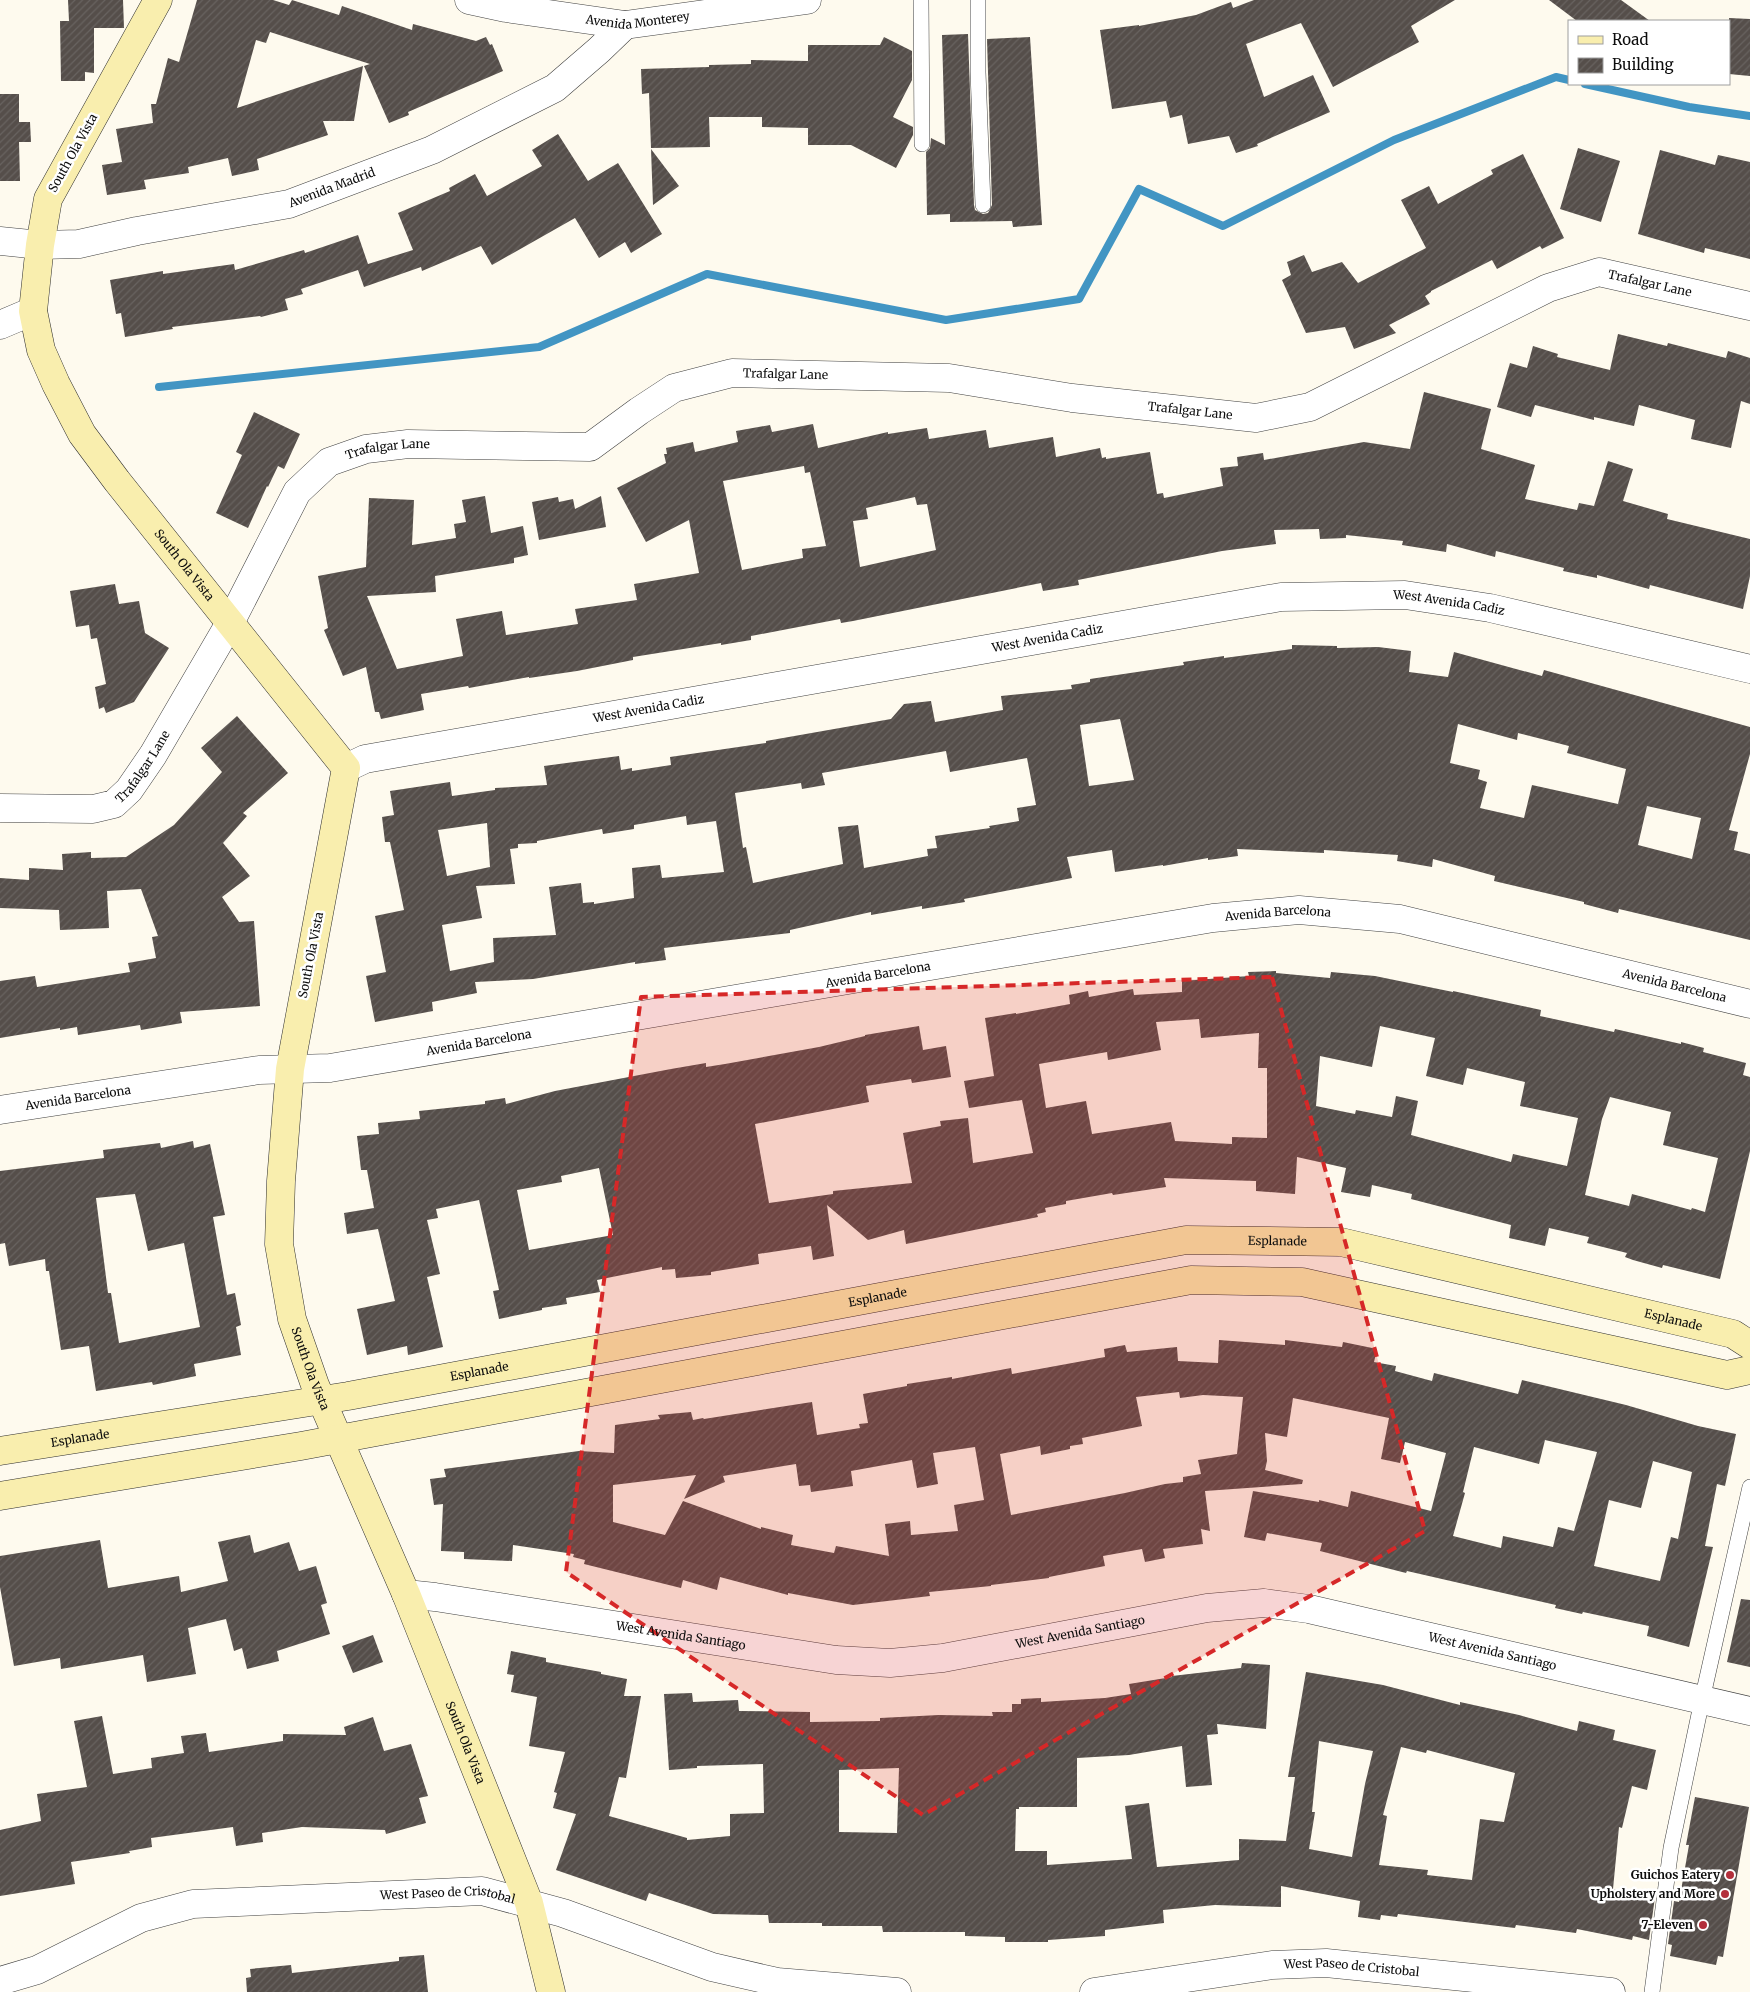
<svg xmlns="http://www.w3.org/2000/svg" width="1750" height="1992" font-family="Merriweather,serif">
<defs>
<pattern id="building-hatch" width="6" height="6" patternUnits="userSpaceOnUse" patternTransform="scale(1.25)"><rect width="6" height="6" fill="#554e4a"/><path d="M-1 1l2-2M0 6l6-6M5 7l2-2" fill="none" stroke="#686360"/></pattern>
</defs>
<rect width="100%" height="100%" fill="#fefaee"/>
<g fill="none" stroke-linecap="round" stroke-linejoin="round">
<path stroke="#4295c3" stroke-width="8" d="M1585,84L1689,107L1750,116
M159,387L539,347L707,274L946,320L1079,299L1139,189L1223,226L1394,140L1556,77L1569,80"/>
</g>
<path fill="url(#building-hatch)" fill-rule="evenodd" d="M68,0H123L124,28H94V73L85,72V81H61L60,21H69Z
M197,0H273L289,5L292,0L339,15L342,6L412,30L413,24L476,41L486,37L490,45L492,44L503,71L408,112L409,115L389,123L364,66L370,64L270,32L266,43L256,40L237,108L363,66L354,121H323L328,135L257,159L259,170L232,176L228,158L188,167L189,173L144,180L146,189L107,195L102,165L122,162L116,129L153,123L151,104H156L168,58L179,62Z
M1254,0H1455L1411,26L1419,42L1333,87L1301,23L1246,44L1264,97L1313,75L1330,112L1257,144L1258,146L1236,153L1229,136L1188,144L1182,115L1170,118L1166,101L1112,109L1100,30L1139,25V26L1196,15L1231,2L1233,8Z
M1549,0H1621L1650,21H1577Z
M1729,18L1750,19V76L1729,74Z
M968,34L974,205L975,210L983,214L988,213L992,205L987,39L1030,37L1042,225L1013,227L1012,221L950,222V214L927,215L926,152L930,148L931,138L945,145L942,35Z
M884,37L912,51V80L893,117L913,127V135L896,168L851,145H808V128L762,127V117H709L710,147L651,148L649,93L642,94L641,69L709,67V65L751,64V60L808,61V45H880Z
M0,94H19V122H30L31,142H19L20,181H0Z
M558,134L588,181L618,163L662,234L631,253L625,242L599,258L575,218L492,265L481,246L422,271L421,267L364,287L358,270L301,289L303,294L285,299L288,310L261,317L260,316L172,327L173,329L125,337L121,313L116,314L110,280L163,271V274L234,264L235,270L304,250L305,253L358,235L368,264L413,250L398,213L450,191L449,188L475,174L487,196L542,166L532,150Z
M1578,148L1620,161L1601,222L1560,209Z
M651,149L679,186L653,205Z
M1660,150L1715,165L1718,155L1750,162V259L1705,248L1704,253L1638,234Z
M1523,154L1564,238L1542,249L1540,246L1497,269L1492,260L1431,291V292L1425,296L1430,304L1389,325L1396,333L1354,349L1345,327L1306,333L1282,280L1291,275L1287,262L1304,255L1312,272L1342,262L1358,283L1426,248L1401,200L1429,186L1438,204L1493,174L1491,170Z
M1618,334L1667,346L1668,343L1726,358L1728,351L1750,358V404L1741,401L1731,448L1691,439L1695,420L1639,405L1634,426L1594,417V420L1535,405L1531,417L1497,407L1510,363L1527,368L1533,346L1558,354L1557,357L1610,370Z
M1424,392L1491,409L1481,449L1535,465L1525,499L1577,510L1579,503L1594,506L1608,461L1633,469L1623,501L1668,514L1667,519L1750,539V576L1743,609L1650,585L1649,589L1597,575V578L1563,571L1564,568L1496,551L1495,557L1447,544L1446,552L1402,545L1403,541L1346,535V538L1320,539L1319,529L1274,530L1276,544L1222,551L1078,580L1079,585L1043,591L1041,583L853,621L841,623L840,619L751,636V640L721,645V643L633,657V660L577,671L529,678V677L469,688L468,686L421,694L424,710L381,719L379,712H375L366,667L343,676L324,630L328,628L318,576L366,567L369,498L414,500L412,545L456,538L454,524L466,522L462,500L485,496L491,533L523,526L528,555L514,558V563L435,576L436,592L367,596L397,669L463,656L456,619L502,611L506,635L578,624L575,609L637,600L634,584L699,573L689,520L646,542L617,488L666,463L664,454H667L666,448L693,442L695,452L738,442L736,431L770,425L772,432L813,424L818,448L888,432V434L927,428L929,439L986,430L989,448L1053,437L1056,457L1100,448L1102,458L1106,457V459L1150,452L1157,494L1163,493L1164,498L1223,486L1220,468L1238,466L1237,457L1263,453L1264,460L1364,442L1410,449ZM804,466L805,473L810,472L826,546L802,549L803,558L742,570L723,481ZM915,497L917,505L927,504L936,550L860,567L853,521L868,519L866,508Z
M254,412L300,434L284,469L278,466L268,487L267,486L248,528L216,513L242,455L236,452Z
M601,496L606,527L539,540L532,502L558,497L559,502L573,499L575,509Z
M115,584L119,604L139,601L145,633L169,648L134,702L106,713L104,707L99,709L95,687L106,684L97,638L91,639L89,625L76,627L70,591Z
M1292,645L1337,646V648L1378,647L1411,651L1409,672L1448,677L1454,652L1542,676L1544,670L1750,727V754L1729,830L1738,832L1734,850L1750,854V940L1619,909L1618,913L1584,904V902L1494,881L1495,876L1433,859L1432,867L1397,861L1398,855L1324,850V853L1237,849L1238,856L1208,860V858L1163,866V865L1115,872L1112,850L1067,857L1072,878L964,899L965,902L922,909V906L871,915V912L790,930V933L664,948L666,960L635,964V962L533,979L475,982L477,993L432,1002L433,1011L375,1022L366,976L386,972L375,916L404,910L390,842H385L382,817L394,815L390,791L450,782L452,796L495,790V788L547,785L544,766L619,756L621,770L632,768V771L671,765L670,757L766,743V741L891,719L904,704L931,701L935,722L1003,710L1001,696L1072,689L1071,685L1090,682V679L1184,665L1183,662L1224,656V658L1292,649ZM1120,719L1134,780L1089,786L1080,725ZM1458,724L1517,740L1518,733L1569,746L1567,753L1626,769L1618,804L1532,785L1524,818L1480,808L1487,782L1478,779L1480,770L1450,763ZM946,751L950,772L1027,758L1036,805L1017,808L1019,821L989,826L990,828L935,836L937,848L927,849L928,856L864,868L858,825L838,827L843,864L753,883L746,847L743,848L735,793L801,783L802,789L825,785L822,773ZM1647,806L1701,818L1692,859L1638,845ZM686,816L687,825L716,821L724,872L662,878L660,865L632,868L634,898L594,904V902L583,903L581,883L549,887L556,935L493,938L494,962L450,971L442,925L482,918L476,886L515,884L510,849L518,848V844L537,843V841L602,829L603,834L634,829V825ZM487,823L490,867L447,876L438,830Z
M237,716L288,773L243,813L247,816L223,843L250,876L222,897L239,922L254,921L260,1006L180,1012L182,1023L141,1030L140,1025L78,1035L77,1027L60,1030V1028L0,1038V981L35,976L37,987L130,972L128,963L156,958L152,937L158,936L141,889L107,891L109,928L60,930L59,910L0,908V878L29,880V868L63,870L62,854L91,852V858L126,857L174,825L222,772L201,748Z
M1276,971V973L1330,978L1331,972L1375,976L1453,992V991L1541,1010L1540,1016L1614,1032L1615,1029L1681,1044V1042L1704,1048L1703,1052L1746,1063L1743,1075L1750,1077V1151L1720,1279L1663,1265L1662,1268L1633,1260L1625,1257L1627,1253L1587,1243L1589,1237L1549,1228L1545,1246L1509,1238L1511,1225L1411,1199L1412,1194L1372,1185L1370,1197L1341,1192L1346,1168L1297,1157L1295,1194L1256,1191V1181L1164,1178L1166,1187L1113,1195L1112,1193L1066,1201V1204L1045,1208L1046,1212L1037,1214L1038,1217L906,1244L904,1230L868,1240L827,1205L834,1256L813,1260L811,1246L758,1254L759,1264L711,1272V1275L676,1278L675,1269L662,1270V1267L597,1280L600,1292L566,1298L567,1304L542,1308V1310L499,1319L493,1291L499,1290L479,1200L436,1209L438,1218L427,1220L440,1274L427,1277L443,1347L408,1355L407,1346L367,1355L357,1309L395,1301L378,1229L347,1234L344,1213L374,1208L367,1170H361L357,1136L379,1134L378,1123L420,1119L419,1111L485,1104V1101L505,1098L506,1104L555,1091L671,1069L706,1063V1067L725,1064L819,1047L865,1036V1035L919,1026L923,1050L946,1046L951,1077L912,1083L911,1079L866,1086L869,1102L755,1124L769,1203L833,1194V1191L912,1183L903,1133L941,1126L940,1121L968,1118L973,1163L1033,1153L1022,1100L969,1108L964,1081L994,1076L985,1018L1016,1013V1014L1070,1004L1069,995L1088,991L1089,997L1133,989L1134,995L1182,992V981L1249,976L1248,972ZM1199,1019L1201,1038L1259,1033L1258,1068H1267V1138L1232,1137V1144L1175,1141L1171,1122L1092,1134L1086,1101L1046,1108L1039,1064L1107,1052L1108,1060L1161,1050L1156,1022ZM1380,1026L1435,1038L1426,1076L1463,1085L1467,1068L1525,1082L1520,1106L1578,1118L1567,1166L1513,1154L1511,1162L1411,1135L1418,1101L1396,1096L1392,1117L1356,1110L1355,1114L1316,1106L1320,1056L1372,1067ZM1610,1097L1671,1112L1663,1145L1718,1158L1705,1212L1692,1208L1691,1210L1632,1194L1629,1206L1585,1195L1602,1119ZM599,1168L613,1235L529,1250L517,1190L562,1182L561,1176Z
M193,1141L194,1148L210,1144L225,1215L213,1217L227,1295L235,1293L241,1325L236,1327L241,1355L194,1364L196,1376L153,1385L152,1382L96,1391L89,1346L61,1350L49,1271H46L45,1259L9,1266L5,1243L0,1244V1171L104,1158L103,1150L160,1143L161,1148ZM135,1194L148,1251L184,1243L200,1327L119,1343L111,1293H108L96,1198Z
M1219,1340L1285,1345V1340L1342,1347L1343,1342L1377,1349L1374,1362L1396,1366L1395,1371L1432,1381L1434,1373L1518,1394L1522,1380L1626,1405L1698,1426L1736,1434L1725,1486L1717,1484L1705,1546L1713,1547L1689,1647L1647,1636L1649,1626L1583,1612L1582,1614L1555,1608L1556,1605L1407,1571L1406,1573L1320,1551L1322,1543L1267,1533L1265,1541L1244,1537L1253,1491L1319,1502V1500L1348,1507L1351,1491L1431,1511L1446,1453L1405,1442L1400,1463L1381,1459L1389,1418L1293,1398L1287,1437L1265,1433L1267,1461L1265,1470L1303,1480L1302,1484L1205,1491L1210,1531L1201,1529L1203,1544L1163,1549L1165,1558L1145,1562L1142,1549L1103,1556L1105,1566L1049,1577V1578L991,1585V1586L929,1592L930,1596L853,1605L788,1593V1595L720,1577L717,1590L683,1580L681,1588L584,1564L585,1560L573,1557L574,1554L513,1545L512,1561L464,1559V1552L441,1551L443,1504L434,1505L430,1479L446,1477L444,1469L579,1451L614,1453L615,1425L660,1419L658,1415L691,1412L693,1420L703,1418L704,1419L812,1402L817,1435L860,1428L859,1424L868,1423L863,1394L907,1386V1384L952,1377V1379L1011,1368L1012,1374L1105,1357L1104,1349L1125,1345L1127,1352L1177,1347L1178,1361L1218,1363ZM1179,1392L1180,1398L1203,1395L1243,1397L1237,1454L1198,1460L1201,1474L1183,1477V1482L1165,1484L1125,1493L1011,1515L1000,1454L1040,1446L1041,1455L1070,1449V1446L1083,1444L1082,1438L1142,1426L1136,1397ZM1545,1440L1597,1452L1574,1531L1558,1527L1553,1547L1503,1536L1501,1548L1453,1536L1465,1493L1463,1492L1474,1447L1539,1464ZM975,1447L984,1500L954,1505L958,1531L911,1535L910,1521L885,1524L889,1556L836,1546L834,1553L791,1545L793,1535L761,1527V1529L683,1501L665,1535L613,1522V1485L696,1475L684,1499L725,1482L723,1476L796,1464L799,1486L810,1485L811,1492L853,1486L851,1471L912,1460L917,1488L938,1484L933,1453ZM1653,1461L1692,1472L1678,1539L1671,1537L1660,1581L1594,1566L1609,1500L1641,1508Z
M250,1535L254,1553L289,1542L299,1571L316,1566L327,1603L321,1605L330,1634L277,1651L279,1661L247,1669L242,1648L234,1651L226,1619L188,1628L196,1674L147,1682L143,1655L61,1669L60,1658L14,1666L0,1587V1556L100,1540L108,1588L179,1576L181,1592L228,1581L218,1542Z
M1741,1599L1750,1600V1667L1727,1662Z
M373,1635L383,1662L353,1673L342,1646Z
M511,1651L546,1658V1662L601,1672V1674L627,1679L624,1696H641L626,1778L619,1777L609,1816L687,1838V1840L730,1836V1814L764,1813L763,1764L697,1766V1768L669,1770L664,1694L692,1693L693,1702L738,1700L739,1711L810,1712V1722L880,1721V1718L939,1715L993,1716L992,1712H1012V1704H1021V1699L1041,1698V1702L1105,1698L1131,1694L1129,1684L1172,1677V1676L1241,1668L1242,1663L1270,1665L1266,1729L1217,1724L1218,1734L1207,1735L1212,1785L1186,1787L1182,1746L1129,1755L1077,1758V1807H1019V1809H1016L1015,1851H1047V1865L1132,1859L1125,1806L1149,1803L1157,1867L1239,1860V1839L1286,1841L1295,1777H1288L1306,1672L1383,1685L1460,1705V1702L1519,1715L1577,1731L1579,1721L1615,1730L1613,1740L1656,1750L1647,1790L1632,1786L1622,1828L1619,1827L1613,1889L1655,1897L1649,1940L1633,1936L1632,1940L1577,1929L1576,1933L1516,1925L1515,1928L1398,1914L1397,1917L1381,1915L1380,1920L1358,1917L1360,1901L1281,1886V1907L1215,1905L1163,1910L1164,1923L1105,1930V1936L1048,1940V1942H1005V1937L965,1936V1932H883L882,1926H822V1923H769L768,1915L713,1914L649,1893L646,1901L556,1870L576,1814L553,1808L557,1793L554,1792L565,1752L529,1746L537,1697L511,1692L514,1675L507,1674ZM1319,1741L1373,1751L1365,1784L1352,1857L1309,1849L1315,1812H1312ZM1401,1747L1426,1753L1427,1750L1515,1773L1504,1822L1480,1819L1472,1880L1427,1875L1428,1870L1379,1865L1387,1816L1383,1815ZM899,1768L897,1833L839,1832V1770Z
M102,1716L113,1774L152,1768L151,1758L184,1753L181,1736L206,1733L209,1752L283,1741V1734L346,1735L344,1727L373,1717L384,1751L411,1744L428,1796L419,1798L426,1823L386,1834L385,1830L302,1827L262,1833L263,1842L236,1846L233,1827L151,1838L152,1847L129,1851L130,1853L71,1862L75,1884L0,1896V1830L41,1821L37,1794L87,1787L74,1721Z
M1695,1797L1749,1807L1723,1957L1718,1956L1716,1965L1670,1956L1672,1945L1668,1944L1674,1901L1679,1902L1689,1845H1686Z
M424,1955L428,1992H247L246,1978L251,1977L250,1969L291,1965L292,1973L399,1961V1957Z"/>
<g fill="none" stroke-linecap="round" stroke-linejoin="round">
<g stroke="#404040" stroke-width="16">
<path id="lane" d="M921,0L922,144
M978,0V72L983,205
M1652,1992L1671,1848L1702,1700L1750,1487"/>
</g>
<g stroke="#404040" stroke-width="29">
<g id="street">
<path id="s1" d="M469,0L506,8L625,25L807,0"/>
<path id="s2" d="M0,241L40,245L79,244L137,231L289,204L432,150L555,88L599,50L625,25"/>
<path d="M0,325L33,311"/>
<path id="s3" d="M346,768L365,759L1281,597L1405,595L1490,608L1750,669"/>
<path id="s4" d="M0,808L93,809L114,804L129,790L153,755L230,623L297,492L329,462L366,449L408,444L590,447L639,411L674,388L732,373L949,378L1072,398L1256,418L1310,407L1548,288L1599,272L1750,306"/>
<path id="s5" d="M0,1110L259,1070L330,1068L1213,918L1299,910L1400,919L1750,1004"/>
<path id="s6" d="M406,1594L435,1597L836,1660L890,1663L943,1658L1207,1608L1264,1603L1309,1609L1750,1711"/>
<path id="s7" d="M0,1981L37,1970L141,1918L193,1904L482,1891L563,1913L712,1967L777,1982L897,1992"/>
<path id="s8" d="M1094,1992L1272,1965L1326,1963L1611,1992"/>
</g>
</g>
<g stroke="#2f2f2f" stroke-width="29">
<g id="secondary">
<path id="s9" d="M158,0L48,199L40,245L33,311L41,350L56,384L82,434L117,481L346,768L290,1069L281,1181L279,1244L292,1319L315,1385L406,1594L529,1903L551,1992"/>
<path id="s10" d="M0,1451L348,1396L1186,1240L1341,1242L1733,1334L1750,1345"/>
<path d="M0,1496L301,1446L1191,1280L1302,1282L1727,1375L1750,1370"/>
</g>
</g>
<use href="#lane" stroke="#fff" stroke-width="15"/>
<use href="#street" stroke="#fff" stroke-width="28"/>
<use href="#secondary" stroke="#f9eeae" stroke-width="28"/>
</g>
<path fill="#d62828" fill-opacity="0.2" stroke="#d62828" stroke-width="4" stroke-dasharray="10 6" stroke-linejoin="round" d="M1272,977L1425,1531L923,1815L566,1572L641,997Z"/>
<g fill="#b32f3b" stroke="#fff" stroke-width="2">
<circle cx="1730" cy="1875" r="5"/>
<circle cx="1725" cy="1894" r="5"/>
<circle cx="1703" cy="1925" r="5"/>
</g>
<g text-anchor="middle" stroke-width="5" stroke-linejoin="round" paint-order="stroke">
<g font-size="12" fill="#0d0d0d" stroke="#fff">
<text dy="4" stroke="none"><textPath href="#s1" startOffset="171">Avenida Monterey</textPath></text>
<text transform="translate(73 153) rotate(-61)" y="4">South Ola Vista</text>
<text dy="4" stroke="none"><textPath href="#s2" startOffset="339">Avenida Madrid</textPath></text>
<text dy="4" stroke="none"><textPath href="#s4" startOffset="1901">Trafalgar Lane</textPath></text>
<text dy="4" stroke="none"><textPath href="#s4" startOffset="1001">Trafalgar Lane</textPath></text>
<text dy="4" stroke="none"><textPath href="#s4" startOffset="1408">Trafalgar Lane</textPath></text>
<text dy="4" stroke="none"><textPath href="#s4" startOffset="582">Trafalgar Lane</textPath></text>
<text dy="4" stroke="none"><textPath href="#s9" startOffset="640">South Ola Vista</textPath></text>
<text dy="4" stroke="none"><textPath href="#s3" startOffset="1120">West Avenida Cadiz</textPath></text>
<text dy="4" stroke="none"><textPath href="#s3" startOffset="714">West Avenida Cadiz</textPath></text>
<text dy="4" stroke="none"><textPath href="#s3" startOffset="309">West Avenida Cadiz</textPath></text>
<text dy="4" stroke="none"><textPath href="#s4" startOffset="162">Trafalgar Lane</textPath></text>
<text dy="4" stroke="none"><textPath href="#s5" startOffset="1294">Avenida Barcelona</textPath></text>
<text transform="translate(311 955) rotate(-79)" y="4">South Ola Vista</text>
<text dy="4" stroke="none"><textPath href="#s5" startOffset="889">Avenida Barcelona</textPath></text>
<text dy="4" stroke="none"><textPath href="#s5" startOffset="1699">Avenida Barcelona</textPath></text>
<text dy="4" stroke="none"><textPath href="#s5" startOffset="484">Avenida Barcelona</textPath></text>
<text dy="4" stroke="none"><textPath href="#s5" startOffset="79">Avenida Barcelona</textPath></text>
<text dy="4" stroke="none"><textPath href="#s10" startOffset="1296">Esplanade</textPath></text>
<text dy="4" stroke="none"><textPath href="#s10" startOffset="891">Esplanade</textPath></text>
<text dy="4" stroke="none"><textPath href="#s10" startOffset="1701">Esplanade</textPath></text>
<text dy="4" stroke="none"><textPath href="#s9" startOffset="1510">South Ola Vista</textPath></text>
<text dy="4" stroke="none"><textPath href="#s10" startOffset="486">Esplanade</textPath></text>
<text dy="4" stroke="none"><textPath href="#s10" startOffset="81">Esplanade</textPath></text>
<text dy="4" stroke="none"><textPath href="#s6" startOffset="682">West Avenida Santiago</textPath></text>
<text dy="4" stroke="none"><textPath href="#s6" startOffset="278">West Avenida Santiago</textPath></text>
<text dy="4" stroke="none"><textPath href="#s6" startOffset="1102">West Avenida Santiago</textPath></text>
<text dy="4" stroke="none"><textPath href="#s9" startOffset="1915">South Ola Vista</textPath></text>
<text dy="4" stroke="none"><textPath href="#s7" startOffset="464">West Paseo de Cristobal</textPath></text>
<text dy="4" stroke="none"><textPath href="#s8" startOffset="260">West Paseo de Cristobal</textPath></text>
</g>
<g font-size="12" font-weight="bold" fill="#0d0d0d" stroke="#fff" text-anchor="end">
<text x="1720" y="1879">Guichos Eatery</text>
<text x="1715" y="1898">Upholstery and More</text>
<text x="1693" y="1929">7-Eleven</text>
</g>
</g>
<rect x="1568" y="20" width="162" height="65" fill="#ffffff" stroke="#9e9e9e"/>
<rect x="1578" y="36" width="25" height="8" fill="#f9eeae" stroke="#9e9e9e"/>
<text x="1612" y="45" font-size="15" fill="#0d0d0d">Road</text>
<rect x="1578" y="58" width="25" height="15" fill="url(#building-hatch)" stroke="#9e9e9e"/>
<text x="1612" y="70" font-size="15" fill="#0d0d0d">Building</text>
</svg>
